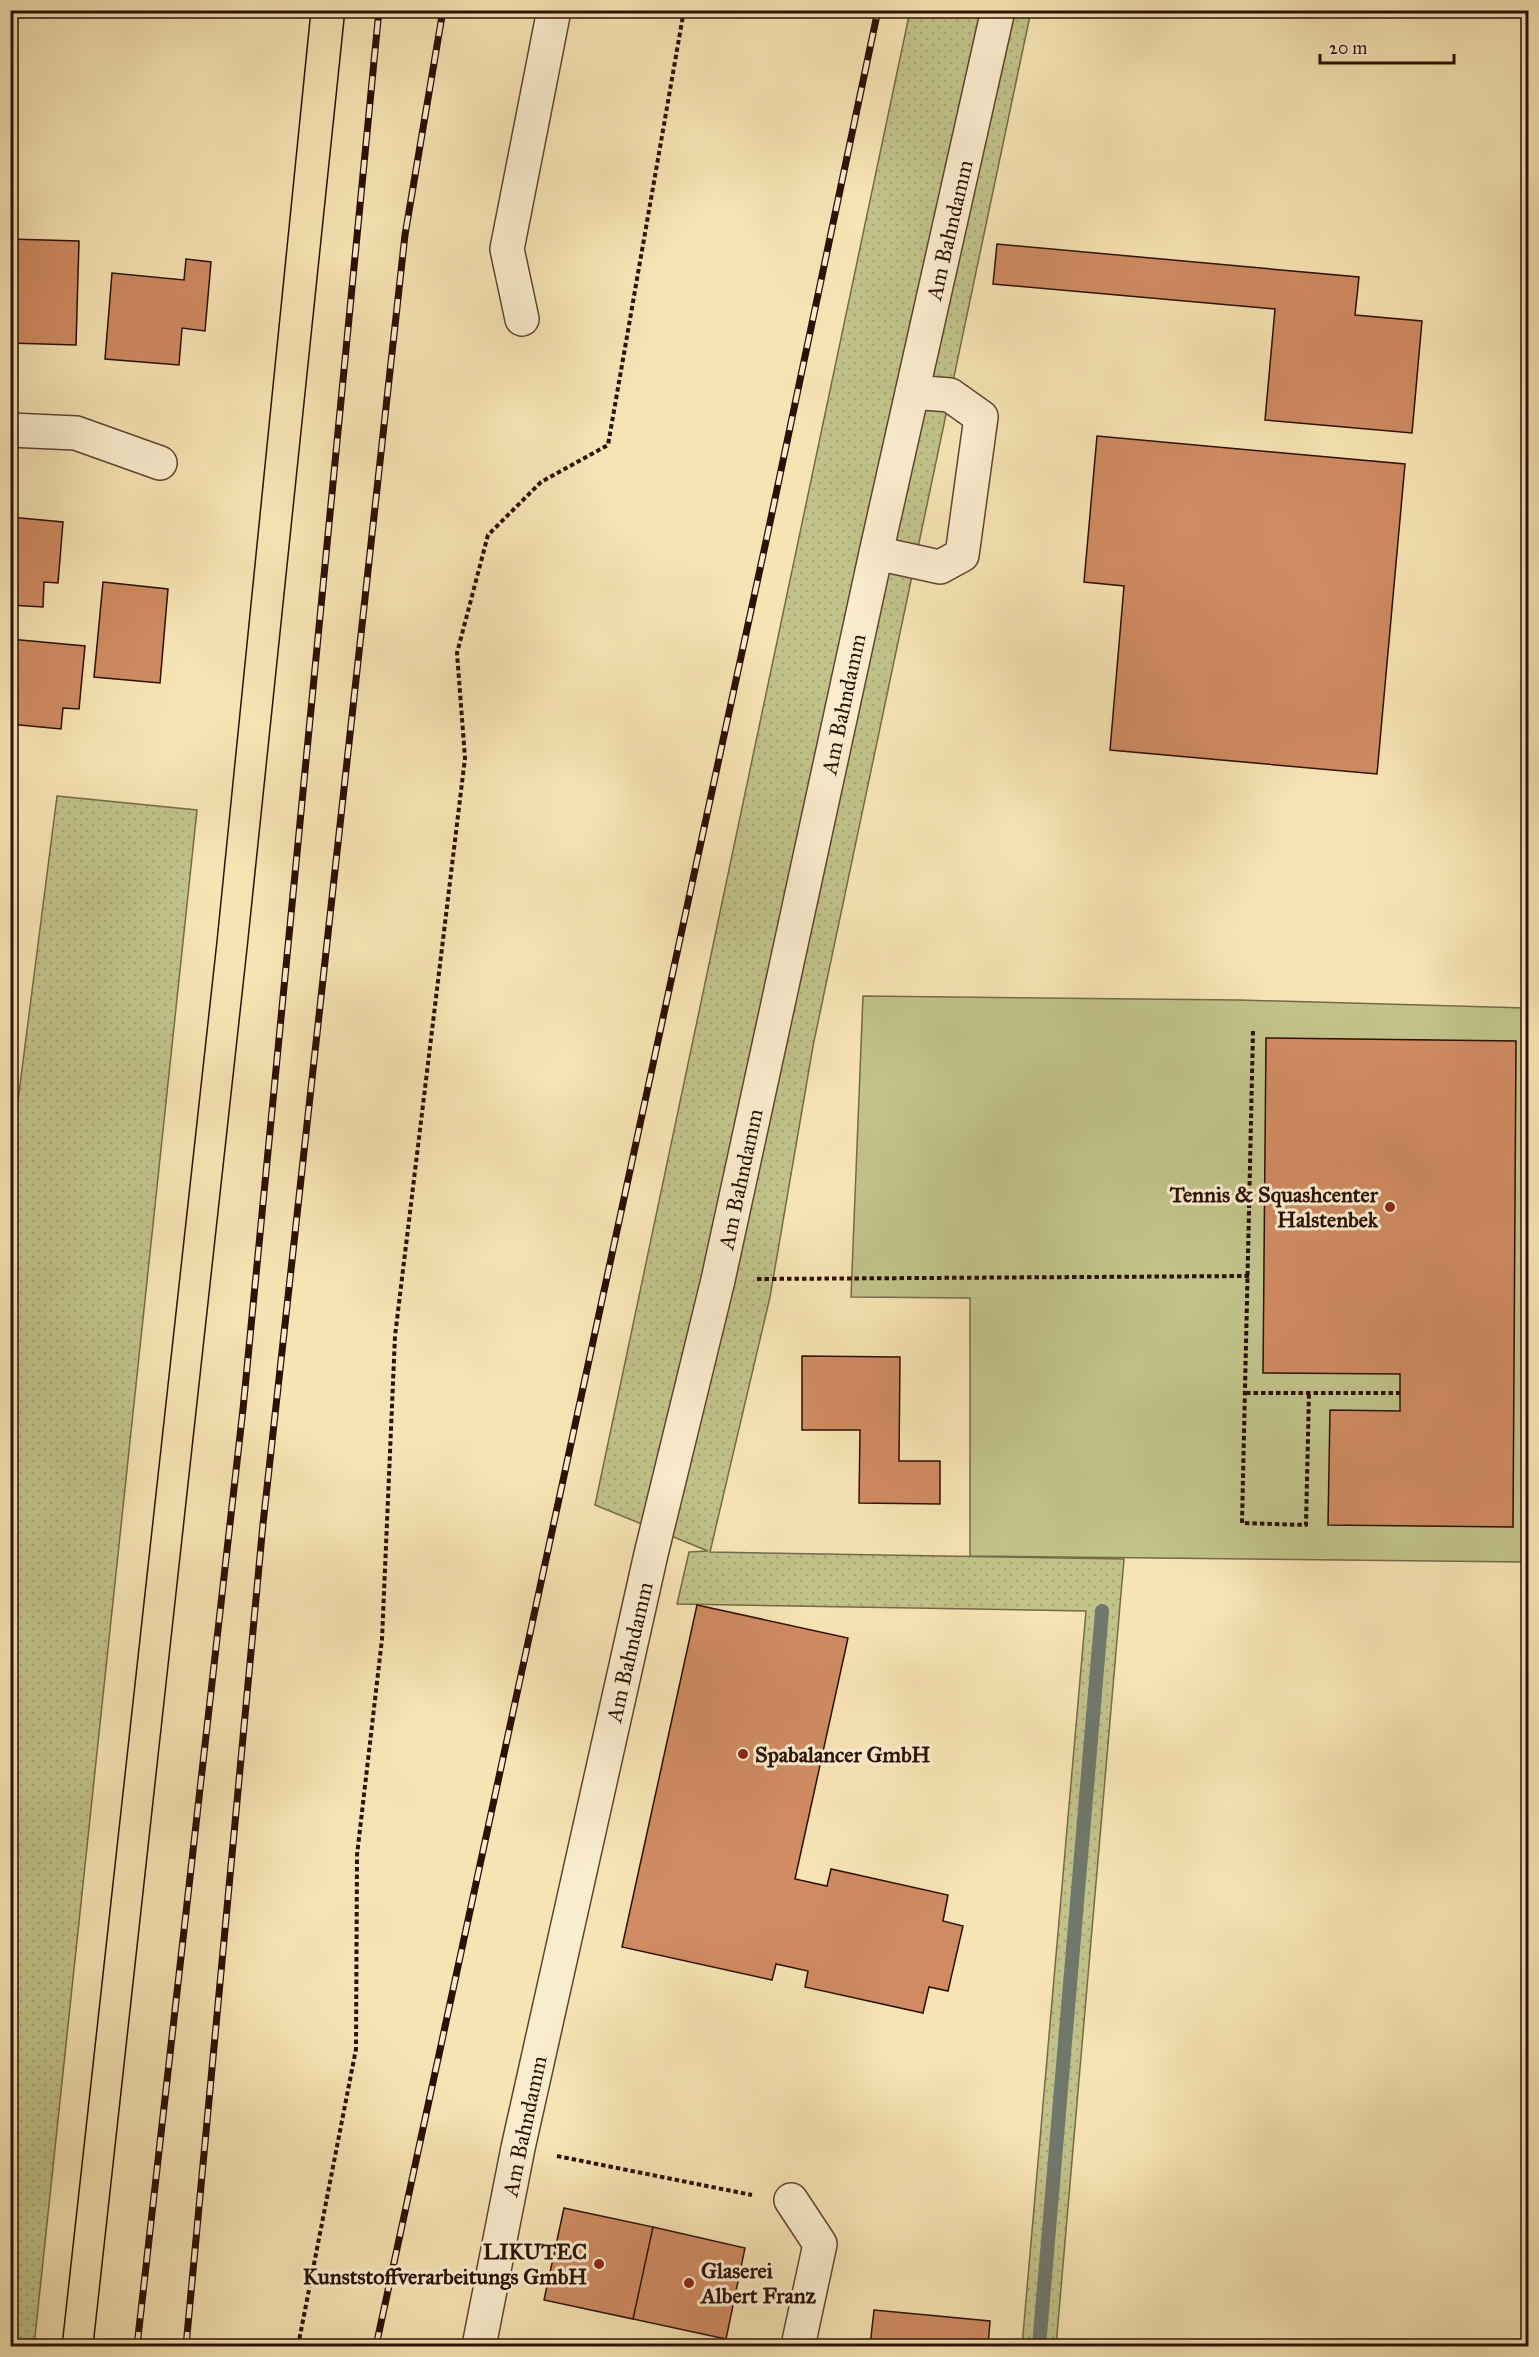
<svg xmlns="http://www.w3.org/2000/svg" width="1539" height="2357" font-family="'IM FELL Great Primer',serif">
<defs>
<pattern id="grass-dots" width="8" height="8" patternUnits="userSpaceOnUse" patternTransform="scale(1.5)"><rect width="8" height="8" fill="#c1c38a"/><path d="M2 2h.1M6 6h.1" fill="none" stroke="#a6a675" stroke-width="1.8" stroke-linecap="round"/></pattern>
</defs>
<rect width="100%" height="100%" fill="#f7e4b4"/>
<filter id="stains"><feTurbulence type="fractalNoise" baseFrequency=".00333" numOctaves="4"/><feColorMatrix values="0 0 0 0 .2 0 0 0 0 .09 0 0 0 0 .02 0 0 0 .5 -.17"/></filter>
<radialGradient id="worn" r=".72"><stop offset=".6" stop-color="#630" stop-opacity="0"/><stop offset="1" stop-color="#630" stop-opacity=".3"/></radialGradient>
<path fill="url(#grass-dots)" stroke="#766a46" stroke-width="1.5" d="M910,11H1031L813,1046L770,1297L710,1552L1124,1559L1056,2346H1022L1086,1611L677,1604L689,1552L708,1551L595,1505Z
M57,796L197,810L34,2346H11L10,1163Z"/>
<path fill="#c1c38a" stroke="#766a46" stroke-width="1.5" d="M863,996L1239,1000L1528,1008V1562L970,1556V1298L851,1297Z"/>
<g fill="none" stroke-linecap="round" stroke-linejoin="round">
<path stroke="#70786c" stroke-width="14" d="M1039,2346L1102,1611"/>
</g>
<path fill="#d08b62" stroke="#2c1003" stroke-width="1.5" d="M10,239L79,241L76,345L10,343Z
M997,244L1359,277L1355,315L1422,321L1412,433L1265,420L1275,309L993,284Z
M186,259L211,262L205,331L182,328L179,365L105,359L112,273L184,280Z
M1097,436L1405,464L1377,774L1110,750L1124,586L1084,582Z
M10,517L63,522L58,583L44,582L43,607L10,605Z
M103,582L168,589L160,683L94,677Z
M10,639L85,646L79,709L63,708L61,729L10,724Z
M1266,1038L1516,1041L1513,1527L1328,1525L1330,1410L1400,1411V1374L1263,1373Z
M802,1356L900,1357L899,1461H940V1504L859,1503L860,1430H802Z
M697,1605L848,1638L795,1879L827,1886L831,1869L948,1895L943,1921L963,1926L948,1991L929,1987L923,2013L805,1987L808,1971L776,1964L772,1980L622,1947Z
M564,2208L653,2227L633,2319L544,2300Z
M653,2227L745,2248L726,2339L633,2319Z
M874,2310L990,2321L988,2346H870Z"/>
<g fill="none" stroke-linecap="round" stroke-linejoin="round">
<g stroke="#5f452f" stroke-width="36">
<path id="minor" d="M522,319L507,249L554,10
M10,430L76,433L160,463
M876,553L940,567L962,555L981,417L950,395L912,392
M791,2200L820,2244L798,2346
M479,2346L518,2148L651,1554L718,1280L876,553L998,10"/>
</g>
<path stroke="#2c1003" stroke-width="4" stroke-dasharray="4.5 3" stroke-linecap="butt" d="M1253,1031L1242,1523L1306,1525L1309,1392
M757,1279L1249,1276
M1246,1393H1400
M557,2156L752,2195
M298,2346L356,2049L357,1855L382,1639L395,1336L465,758L457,653L488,535L541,482L608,445L684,10"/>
<use href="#minor" stroke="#faedce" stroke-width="33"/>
<path stroke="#2c1003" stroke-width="1.5" d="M62,2346L217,941L311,10
M93,2346L247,949L345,10"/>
<g stroke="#2c1003" stroke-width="7">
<path id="rail" d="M137,2346L243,1409L379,10
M186,2346L263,1524L405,235L443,10
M376,2346L768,532L878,10"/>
</g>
<use href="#rail" stroke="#faedce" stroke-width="4.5" stroke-dasharray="14" stroke-linecap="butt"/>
</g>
<g fill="#8f2418" stroke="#faedce" stroke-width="2">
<circle cx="1390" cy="1207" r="6"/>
<circle cx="743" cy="1754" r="6"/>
<circle cx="599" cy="2264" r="6"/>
<circle cx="689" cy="2283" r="6"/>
</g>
<g text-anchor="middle" stroke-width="6" stroke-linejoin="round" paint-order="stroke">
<g font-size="22" fill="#2c1003" stroke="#faedce">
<text transform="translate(949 230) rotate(-77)" y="8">Am Bahndamm</text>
<text transform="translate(843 704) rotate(-78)" y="8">Am Bahndamm</text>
<text transform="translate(740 1179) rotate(-78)" y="8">Am Bahndamm</text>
<text transform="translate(629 1652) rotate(-77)" y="8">Am Bahndamm</text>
<text transform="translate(524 2126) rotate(-78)" y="8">Am Bahndamm</text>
</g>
<g font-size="22" font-weight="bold" fill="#2c1003" stroke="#faedce" text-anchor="end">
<text x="1378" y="1202">Tennis &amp; Squashcenter<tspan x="1378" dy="25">Halstenbek</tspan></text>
<text x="755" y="1762" text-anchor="start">Spabalancer GmbH</text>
<text x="587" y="2259">LIKUTEC<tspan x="587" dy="25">Kunststoffverarbeitungs GmbH</tspan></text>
<text x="701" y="2278" text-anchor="start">Glaserei<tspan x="701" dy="25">Albert Franz</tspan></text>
</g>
</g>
<rect width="1539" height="2357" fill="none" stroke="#f7e4b4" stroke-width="36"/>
<rect x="12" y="12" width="1515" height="2333" fill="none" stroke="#2c1003" stroke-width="3"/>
<rect x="18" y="18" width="1503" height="2321" fill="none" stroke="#2c1003" stroke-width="1.5"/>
<path d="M1320 54v9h134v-9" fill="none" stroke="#2c1003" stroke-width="3"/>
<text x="1329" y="54" font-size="18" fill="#2c1003" stroke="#faedce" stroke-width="4.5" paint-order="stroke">20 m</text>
<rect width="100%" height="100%" filter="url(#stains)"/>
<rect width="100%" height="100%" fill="url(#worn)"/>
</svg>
